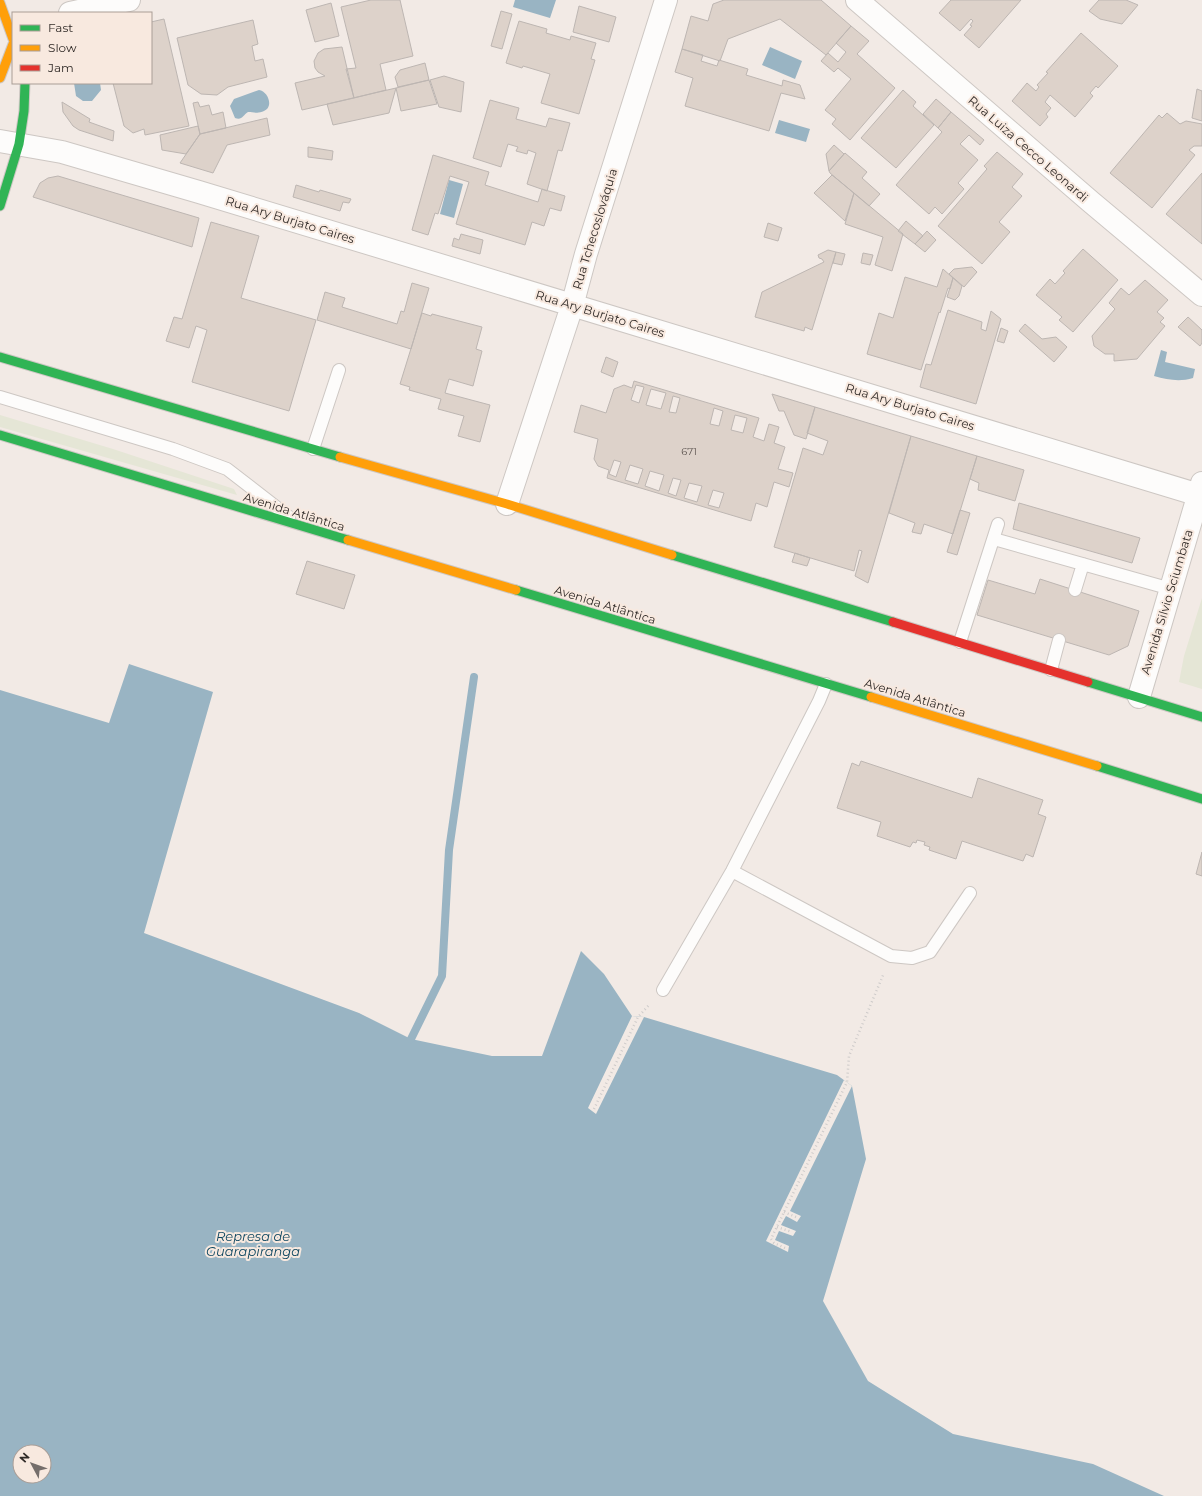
<svg xmlns="http://www.w3.org/2000/svg" width="1202" height="1496" font-family="Montserrat,sans-serif">
<rect width="100%" height="100%" fill="#f2eae5"/>
<path fill="#e5e6d6" d="M0,415L113,449L234,489L237,495L0,427Z
M1202,598V689L1179,682L1184,656Z"/>
<path fill="#99b4c3" fill-rule="evenodd" d="M515,0H556L550,18L513,7Z
M770,47L802,61L795,79L762,65Z
M74,83H100L101,90L92,101H83L76,96Z
M259,90C268,91 274,107 264,111C258,114 254,112 248,112C243,115 242,121 235,118L230,106L234,99Z
M779,120L810,129L806,142L775,133Z
M449,180L463,184L454,218L440,214Z
M1161,350L1167,352L1165,362L1195,369L1193,378C1180,382 1168,380 1154,376Z
M129,664L213,692L144,933L359,1013L411,1039L492,1056H542L581,951L604,974L632,1016L644,1017L837,1075L852,1086L866,1159L823,1301L868,1381L953,1434L1093,1464L1164,1496H0V690L109,723ZM20,1452H44V1476H20Z"/>
<path fill="#f2eae5" d="M632,1016L644,1017L596,1114L588,1108Z
M844,1080L852,1086L790,1211L801,1216L797,1222L786,1216L781,1225L796,1231L793,1236L779,1231L775,1240L789,1246L788,1252L766,1241Z"/>
<g fill="none" stroke-linecap="round" stroke-linejoin="round">
<path stroke="#99b4c3" stroke-width="8" d="M411,1039L442,976L449,850L474,677"/>
</g>
<path fill="#ddd2ca" stroke="#bdb6b2" fill-rule="evenodd" d="M371,0H400L413,56L380,64L386,90L354,98L346,69L356,68L341,7Z
M724,0H821L851,26L826,55L780,19L728,39L720,61L682,49L691,16L708,21L713,4Z
M951,0H1021L979,48L964,35L972,26L970,25L973,21L971,19L960,31L939,13Z
M1099,0H1126L1138,5L1122,24L1100,19L1089,11Z
M331,3L339,36L315,42L306,10Z
M579,6L616,17L609,42L573,32Z
M501,11L512,14L502,49L491,46Z
M164,19L189,126L145,135L144,129L133,133L124,126L113,83H151V22Z
M253,20L258,44L252,46L255,61L263,59L267,77L228,87L217,95L201,94L188,85L177,38Z
M519,21L547,29L546,33L570,40L571,36L596,43L591,59L595,60L579,114L541,103L550,74L523,66L522,68L506,63Z
M851,26L869,41L857,54L895,88L850,140L832,124L836,119L825,110L851,79L838,68L834,72L821,61L828,53L838,62L846,52L836,43Z
M1081,33L1118,66L1098,88L1096,86L1090,93L1093,96L1075,117L1050,95L1045,102L1051,108L1046,114L1048,117L1040,126L1012,101L1027,83L1036,91L1039,87L1037,85L1048,73L1046,72Z
M342,47L354,98L302,110L295,83L325,76L318,72L315,68L314,61L318,53L324,49Z
M682,49L703,55L701,61L717,66L719,60L748,69L746,75L782,86L783,80L800,85L805,99L781,93L769,131L685,106L693,78L675,72Z
M425,63L429,80L398,87L395,77L400,70Z
M444,76L464,82L461,112L439,107L430,80Z
M429,80L437,104L401,111L396,88Z
M396,88L389,113L333,125L327,104Z
M1197,89L1202,91V121L1192,118Z
M903,90L916,102L913,106L934,125L896,168L861,138Z
M936,99L951,112L938,128L923,114Z
M490,100L519,108L516,119L546,127L549,118L570,123L562,151L558,150L547,191L527,184L536,153L528,150L527,154L516,151L518,147L508,144L501,167L473,158Z
M62,102L90,119L89,122L114,131L113,141L79,130L73,126L63,112Z
M198,102L200,107L209,105L212,115L223,112L226,128L200,134L193,103Z
M951,112L984,140L980,145L969,135L960,144L978,160L958,183L964,189L942,214L935,207L929,214L896,185L942,132L938,128Z
M1167,113L1180,124L1186,121L1202,124V146H1194L1189,150L1195,155L1152,208L1110,173L1159,115L1162,118Z
M267,118L270,135L227,145L213,173L180,163L200,134Z
M198,126L200,134L186,154L162,150L160,135Z
M834,145L844,154L829,171L826,154Z
M308,147L333,151L332,160L308,157Z
M997,152L1023,174L1012,187L1022,196L999,222L1010,232L982,264L938,226L987,169L984,166Z
M845,153L867,172L862,178L880,194L869,206L830,173L829,171Z
M433,155L489,172L485,185L538,202L542,189L565,196L561,211L550,208L544,226L532,222L525,245L456,224L469,182L450,176L438,214L435,213L428,235L412,230Z
M1202,173V244L1166,214Z
M832,175L854,193L845,221L814,193Z
M58,176L199,218L192,247L33,197L40,183L48,178Z
M296,185L319,192L320,190L351,199L349,203L343,202L340,211L293,197Z
M854,193L903,234L892,271L875,265L883,237L845,224Z
M906,221L923,236L915,244L898,231Z
M211,222L259,236L241,298L316,320L289,411L192,382L207,330L196,326L189,348L166,341L174,317L182,319Z
M768,223L782,228L778,241L764,237Z
M927,231L936,240L925,252L915,244Z
M461,234L483,240L480,254L452,246L454,238L459,240Z
M1083,249L1118,280L1073,332L1059,320L1062,317L1036,295L1050,279L1055,284L1065,273L1063,271Z
M828,250L836,252L812,330L805,327L804,331L755,317L762,292L824,262L822,259L819,258L818,255Z
M836,252L845,254L842,265L833,263Z
M863,253L873,255L870,265L861,263Z
M972,267L977,272L964,287L949,274L954,269Z
M943,269L953,278L950,289L948,288L940,313L939,312L921,370L867,354L879,313L893,318L905,277L937,287Z
M953,278L962,286L959,296L955,300L947,297Z
M1145,280L1168,300L1157,312L1164,318L1160,322L1165,326L1137,359L1114,361V354H1105L1094,346L1092,336L1115,309L1109,303L1121,288L1129,295Z
M412,283L429,288L411,349L317,320L325,292L345,298L342,307L397,324L401,311L404,312Z
M948,310L982,322L981,329L986,331L991,311L1001,319L976,404L920,387L926,364L931,365Z
M422,313L431,316L432,314L482,327L476,349L482,351L473,386L449,379L445,393L490,405L480,442L458,436L464,416L438,409L441,399L409,390L410,387L400,384Z
M1188,317L1202,330V343L1200,346L1178,327Z
M1025,324L1042,339L1056,337L1067,347L1054,362L1019,331Z
M1001,328L1008,331L1004,343L997,341Z
M606,357L618,362L613,377L601,372Z
M634,381L759,418L753,437L764,441L769,424L779,427L774,443L785,447L778,469L793,473L789,487L774,482L767,507L756,503L751,521L607,478L609,470L598,466L594,459L598,439L574,432L581,405L606,413L614,389L624,385L632,388ZM636,385L644,387L639,403L631,400ZM651,389L666,393L661,409L646,405ZM673,396L680,398L676,413L669,412ZM714,408L723,411L719,426L710,424ZM735,415L747,418L743,433L731,430ZM614,460L621,462L616,477L609,474ZM630,465L643,469L638,484L625,480ZM650,471L664,475L659,491L645,486ZM673,478L681,480L676,496L668,493ZM689,483L702,486L697,502L684,498ZM713,490L724,493L719,508L708,505Z
M772,394L815,407L806,439L794,435L784,411H779Z
M815,407L911,436L868,583L855,576L862,551L859,550L854,571L774,547L803,448L823,455L828,441L807,433Z
M911,436L977,456L953,534L924,524L921,534L912,532L915,523L889,513Z
M977,456L1024,470L1015,501L978,490L979,483L970,479Z
M1019,503L1140,538L1132,563L1013,529Z
M960,510L970,513L957,555L947,552Z
M795,553L810,558L807,566L792,562Z
M307,561L355,575L344,609L296,594Z
M1040,579L1139,611L1128,646L1109,655L977,615L988,580L1035,594Z
M861,761L972,798L978,778L1043,800L1038,814L1046,817L1033,857L1026,854L1023,861L962,841L956,859L929,850L930,847L924,845L925,842L917,840L916,843L913,842L910,847L877,836L881,822L837,808L852,763L859,766Z
M1202,852V876L1196,874Z"/>
<g fill="none" stroke-linecap="round" stroke-linejoin="round">
<g stroke="#cdc7c3" stroke-width="14">
<path id="lane" d="M0,397L173,449L227,469L289,517
M313,449L339,370
M994,539L1171,589
M1075,590L1083,564
M960,642L998,524
M1051,670L1059,640
M732,871L891,956L912,958L930,952L970,893
M663,990L732,871L819,701L826,684"/>
</g>
<g stroke="#cdc7c3" stroke-width="24">
<path id="street" d="M857,0L1091,202L1202,295
M70,13L129,0
M0,141L62,152L199,192L1199,495
M507,504L572,306L586,254L666,0
M1139,697L1202,483"/>
</g>
<g stroke="#cdc7c3" stroke-width="11">
<path id="fast" d="M0,206L19,144L24,111L25,83
M0,357L340,457
M0,435L348,540
M672,555L893,622
M516,590L871,697
M1088,682L1202,717
M1097,766L1202,799"/>
</g>
<g stroke="#cdc7c3" stroke-width="11">
<path id="slow" d="M0,3L13,39
M0,78L13,44
M340,457L507,504L672,555
M348,540L516,590
M871,697L1097,766"/>
</g>
<g stroke="#cdc7c3" stroke-width="11">
<path id="jam" d="M893,622L1088,682"/>
</g>
<path stroke="#cecbca" stroke-width="2.5" stroke-dasharray="1 3" stroke-linecap="butt" d="M594,1109L638,1017L650,1004
M784,1212L796,1217
M777,1227L792,1232
M785,1248L774,1243L771,1239L847,1082L849,1056L884,973"/>
<use href="#lane" stroke="#fdfcfb" stroke-width="12"/>
<use href="#street" stroke="#fdfcfb" stroke-width="22"/>
<use href="#fast" stroke="#30b455" stroke-width="9"/>
<use href="#slow" stroke="#ff9f0a" stroke-width="9"/>
<use href="#jam" stroke="#e5322d" stroke-width="9"/>
</g>
<g text-anchor="middle" stroke-width="4" stroke-linejoin="round" paint-order="stroke">
<g font-size="10" fill="#5e5652">
<text x="689" y="455">671</text>
</g>
<g font-size="12" fill="#322c29" stroke="#f8e9df">
<text transform="translate(1028 149) rotate(41)" y="4">Rua Luiza Cecco Leonardi</text>
<text transform="translate(290 220) rotate(17)" y="4">Rua Ary Burjato Caires</text>
<text transform="translate(595 229) rotate(-73)" y="4">Rua Tchecoslováquia</text>
<text transform="translate(600 314) rotate(17)" y="4">Rua Ary Burjato Caires</text>
<text transform="translate(910 407) rotate(17)" y="4">Rua Ary Burjato Caires</text>
<text transform="translate(294 512) rotate(17)" y="4">Avenida Atlântica</text>
<text transform="translate(1167 602) rotate(-73)" y="4">Avenida Silvio Sciumbata</text>
<text transform="translate(605 605) rotate(17)" y="4">Avenida Atlântica</text>
<text transform="translate(915 698) rotate(17)" y="4">Avenida Atlântica</text>
</g>
<g font-size="13" font-style="italic" fill="#0c455f" stroke="#f8e9df">
<text x="253" y="1241">Represa de<tspan x="253" dy="15">Guarapiranga</tspan></text>
</g>
</g>
<rect x="12" y="12" width="140" height="72" fill="#f8e9df" stroke="#a99d96"/>
<rect x="20" y="25" width="20" height="6" fill="#30b455" stroke="#a99d96"/>
<text x="48" y="32" font-size="12" fill="#322c29">Fast</text>
<rect x="20" y="45" width="20" height="6" fill="#ff9f0a" stroke="#a99d96"/>
<text x="48" y="52" font-size="12" fill="#322c29">Slow</text>
<rect x="20" y="65" width="20" height="6" fill="#e5322d" stroke="#a99d96"/>
<text x="48" y="72" font-size="12" fill="#322c29">Jam</text>
<g transform="translate(32 1464) rotate(311)"><circle r="19" fill="#f8e9df" stroke="#a99d96"/>
<path d="M0-3L7 15L0 10L-7 15Z" fill="#756e6b"/>
<text y="-6" font-size="11" font-weight="bold" text-anchor="middle" fill="#322c29">N</text>
</g>
</svg>
